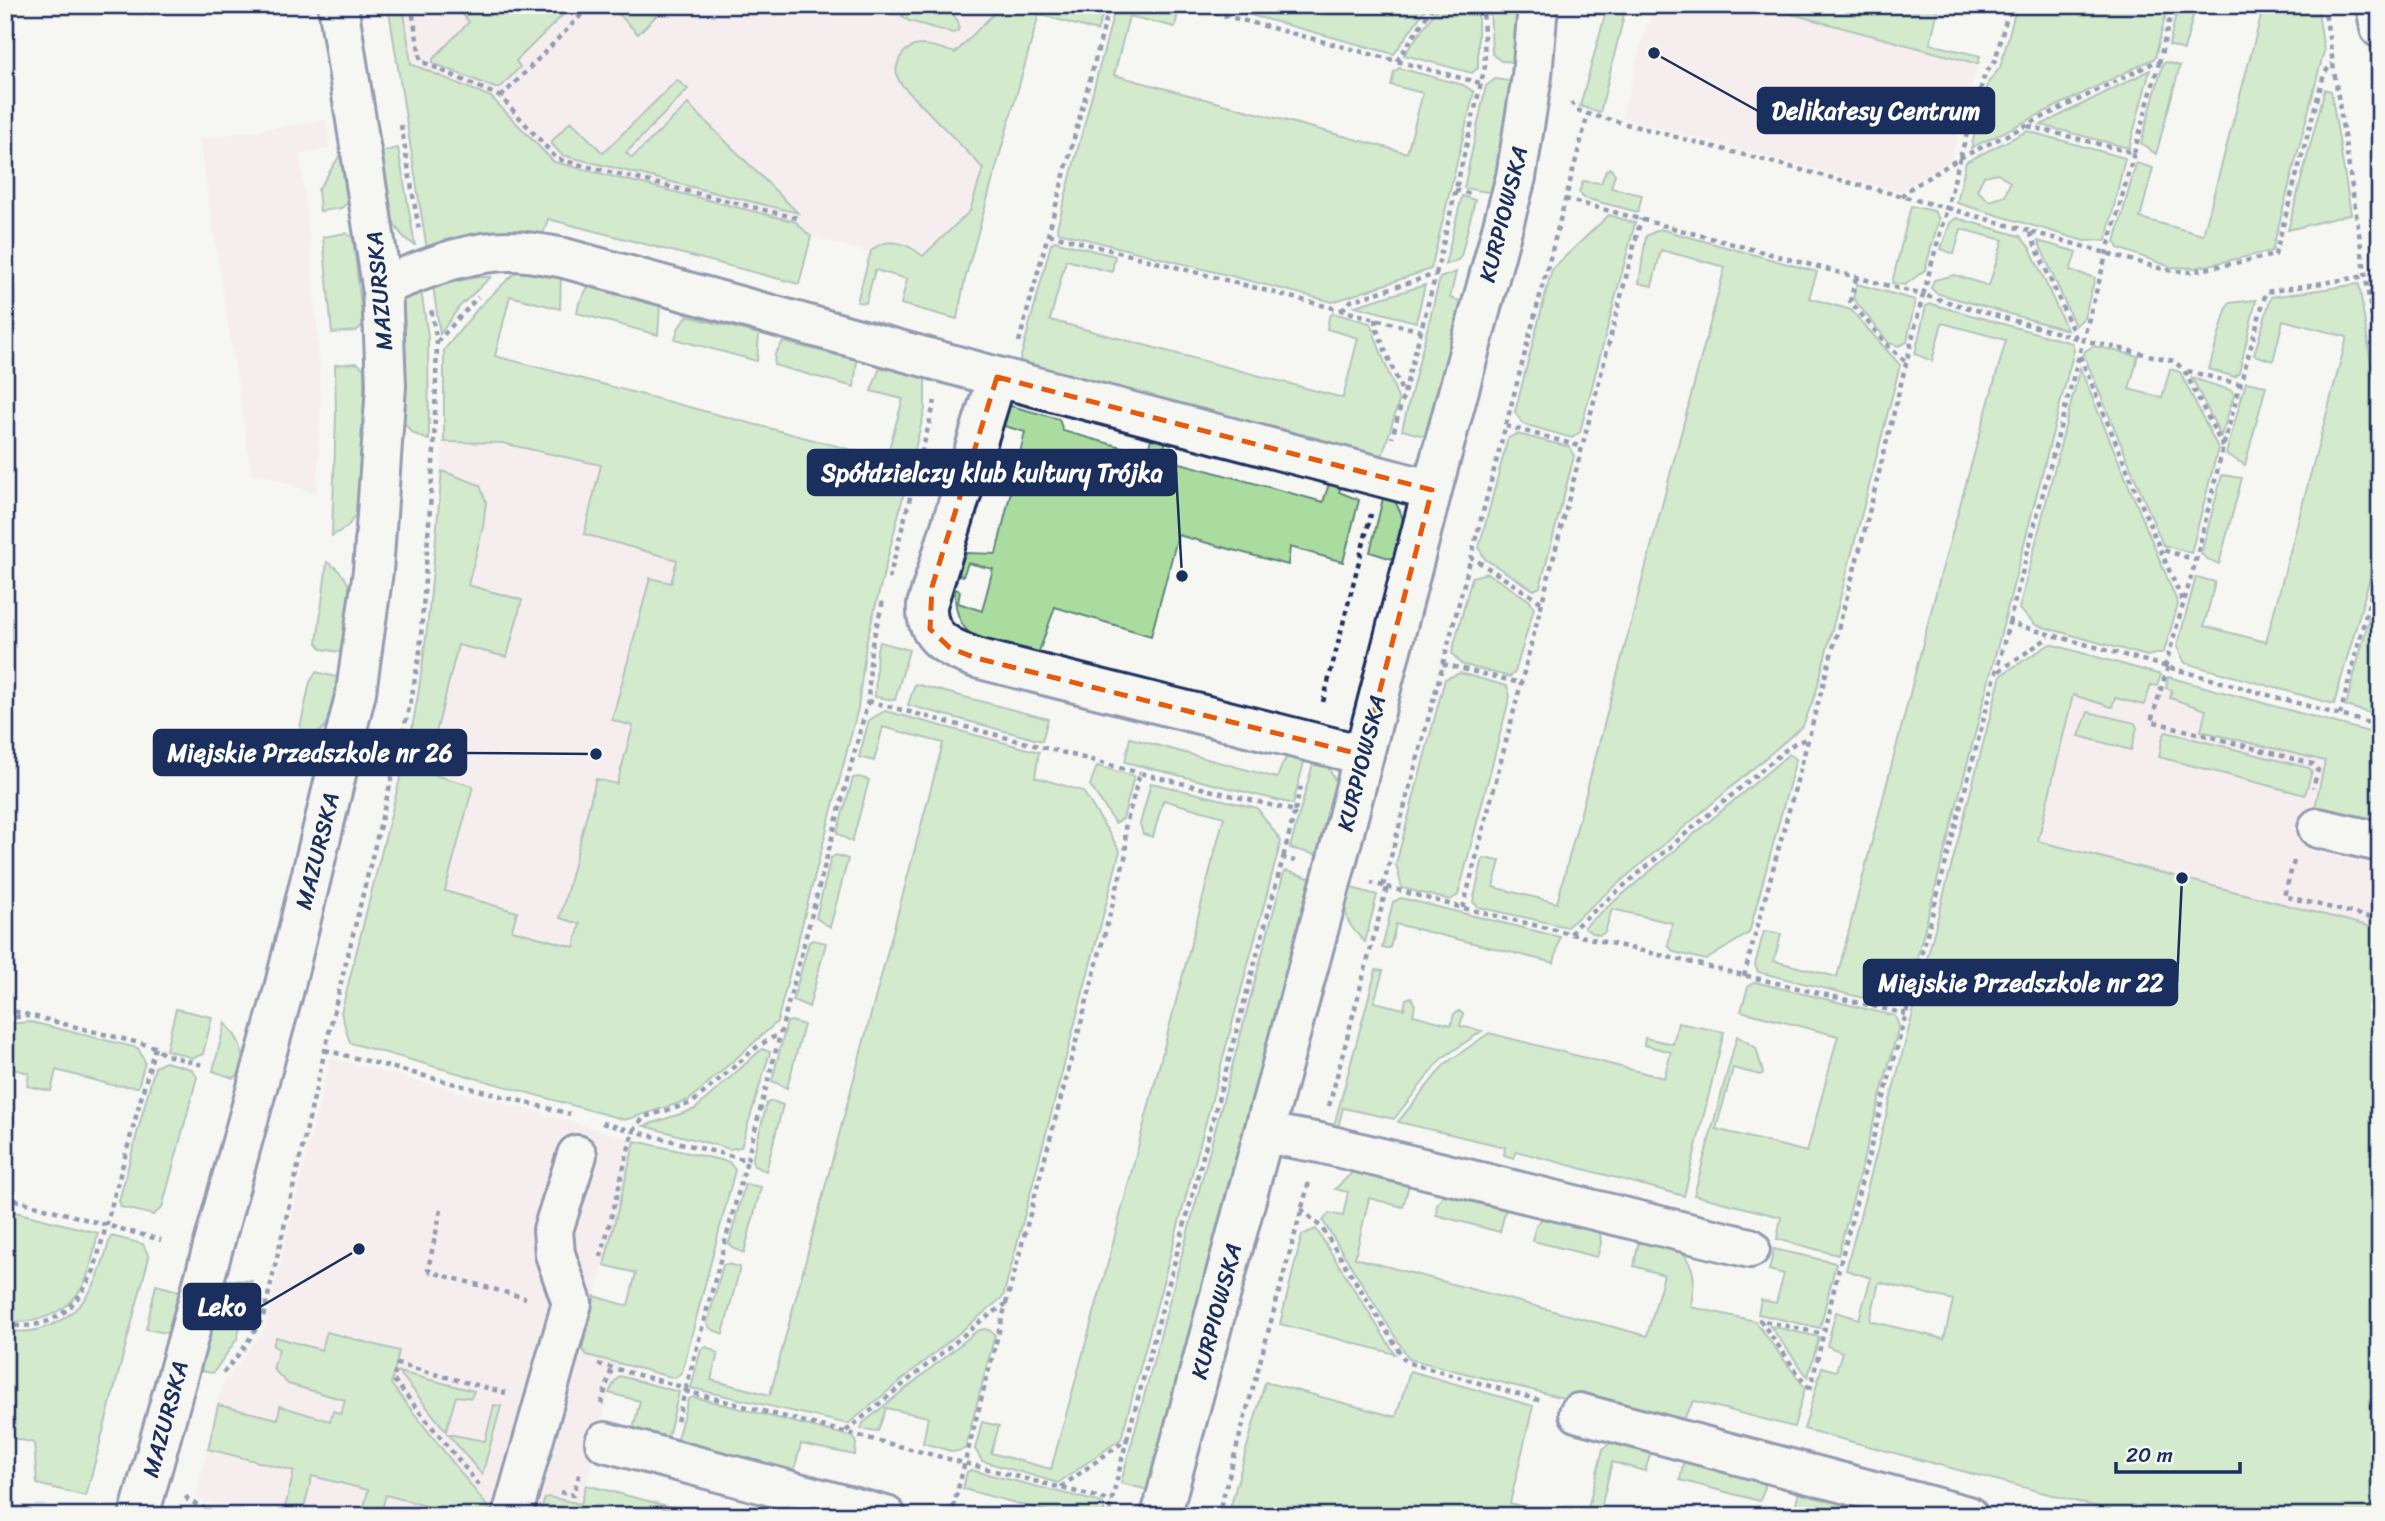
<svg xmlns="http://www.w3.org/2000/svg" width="2385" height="1521" font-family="Sriracha,sans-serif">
<rect width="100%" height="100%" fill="#f6f6f2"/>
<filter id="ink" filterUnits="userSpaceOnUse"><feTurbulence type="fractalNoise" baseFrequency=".0143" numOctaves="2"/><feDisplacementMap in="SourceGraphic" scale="14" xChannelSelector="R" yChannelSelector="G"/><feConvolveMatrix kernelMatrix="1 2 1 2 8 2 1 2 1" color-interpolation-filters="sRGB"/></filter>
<g filter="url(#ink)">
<path fill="#f6e5e8" d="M394,5H1041L965,279L812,237L802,273L512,199L427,216Z
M1654,5H1758L1978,64L1951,160L1899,192L1622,118L1646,25H1649Z
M326,120L330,148L300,155L311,252L319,353L321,421L316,494L261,474L252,476L199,139Z
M445,414L853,527L684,1095L344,1004L419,694L427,642Z
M2043,655L2380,746V1076L1951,1010Z
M330,1058L537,1112L635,1141L582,1349L587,1355L620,1363L609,1394L586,1485L706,1516H261L200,1500L196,1496L222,1385L264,1329Z"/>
<path fill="#a9dc9e" stroke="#62867e" stroke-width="2" fill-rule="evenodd" d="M388,5H403L411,64L491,97L554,162L796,222L811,237L799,284L548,219L540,244L427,250Z
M458,5H573L516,61L520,67L500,88H495L433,63V59L469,22L456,7Z
M610,5H663L665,7L638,34Z
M912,5H944C951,13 962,20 958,31L953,33L909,21L902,16Z
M1002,5H1101L1104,11L1097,31L1039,14L965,279L957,319L901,304L907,279L875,270L866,303L857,302L871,251C888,235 908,244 923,256L970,211L983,168L901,84C895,75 895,68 900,58C912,36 937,47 955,53Z
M1124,5H1146L1178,12L1175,27L1129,16L1114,75L1407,153L1423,93L1391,85L1394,72L1399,68L1463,85L1474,92L1431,269L1333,302L1058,232L1057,228L1114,12Z
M1214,5H1428L1394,54Z
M1440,5H1478V68L1472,73L1404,55Z
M1490,5H1521L1518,62L1501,61L1492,54Z
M1758,5H1939L1930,44L1980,56L1978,64Z
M2017,5H2168L2155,58L1971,148L1989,81L2000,68Z
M2178,5H2196L2184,50L2169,45Z
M2264,5H2317L2324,51L2272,251L2195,268L2171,267L2118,248L2115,242L2136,163L2153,168L2140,218L2203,235Z
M1607,8L1625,11L1600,113L1580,106Z
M2166,62L2180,66L2156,154L2141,143L2163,64Z
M2150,70L2129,148L2041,125Z
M1495,79L1515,82L1494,193L1464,188L1486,86Z
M677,80L688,89L626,153L632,158L688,104L798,213L562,155L552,144V141L571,121L603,153Z
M2325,89L2331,91L2351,214L2288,230Z
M2027,131L2125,158L2106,240L2084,241L1957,203L1966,162ZM1998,173L2010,182L2005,196L1989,201L1977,190L1984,176Z
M398,148L415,245C383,229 385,183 380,152Z
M342,152L350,201L341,208L320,211L318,190Z
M1610,168L1615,174L1611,188L1642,195L1638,212L1584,198L1579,192L1583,181L1601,183L1606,171Z
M1462,196L1475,200L1461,256L1458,260L1445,265Z
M1911,206L1934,211L1939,219L1925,270L1905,285L1892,283Z
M1609,215L1635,223L1580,432L1572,438L1523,424L1515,412L1552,269Z
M1956,218L2020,236L2030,248L2067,330L1936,293L1931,288L1934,280L1955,275L1989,286L2003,240L1961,229L1954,254L1941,249L1950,223Z
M1660,229L1817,272L1809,298L1851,310L1900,365L1816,692L1803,726L1567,927L1478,907L1473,902L1483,858L1500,861L1493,887L1557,903L1725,267L1661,250L1652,286L1639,283L1646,236Z
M346,233L353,238L363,325L356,331L332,333L323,237Z
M1054,241L1115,256L1112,272L1066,260L1050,320L1343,398L1358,338L1327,329L1329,317L1333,313L1370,323L1399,401L1380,463L1018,368L1051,244Z
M2038,241L2077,252L2070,270L2095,278L2084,318L2075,326Z
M523,265L561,270L560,309L510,296L495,356L886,459L903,399L871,391L880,368L925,372V409L866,644L858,708L777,1022L689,1100L625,1120L350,1043L341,1013L405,759L429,766L427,773L473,786L445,891L517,912L512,930L574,947L580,924L560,918L596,779L617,784L633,726L612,720L650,578L671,583L677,560L584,534L601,465L502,443L444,442V350L479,307Z
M1456,272L1450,298L1464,302L1428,437L1402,430L1440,278Z
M479,277H491L460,306L440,334L433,286Z
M420,284L428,336L429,440C416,436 405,430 402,415L398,313L404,298Z
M1857,284L1915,300L1907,342L1899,346L1889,343L1853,298Z
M2359,284L2380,423V542L2334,704L2185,663L2177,647L2196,577L2215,582L2204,626L2266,642L2347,337L2283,320L2273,361L2254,355L2271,297Z
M1425,285L1416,322L1355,306Z
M588,287L660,306L658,335L577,313L579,303Z
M2256,300L2239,373L2235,377L2209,369L2227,307L2230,303Z
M1931,304L2072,343L2074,350L1906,1001L1896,1006L1758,972L1755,965L1764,931L1781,934L1774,961L1837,977L1940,577L2006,340L1942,323L1932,361L1915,354L1926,306Z
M687,316L759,334L757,361L675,339L678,329Z
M783,342L857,360L854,387L774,365L775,354Z
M2094,346L2138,356L2129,389L2162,398L2170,369L2180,372L2218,448L2191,553L2163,545L2084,355L2085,351Z
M357,363L364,369V446L360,509L347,527L332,536L336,415L335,365Z
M2080,368L2178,604L2164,652L2147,656L2036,625L2019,609Z
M2192,378L2233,391L2234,395L2221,436Z
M2246,382L2266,386L2245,465L2226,454Z
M1011,406L1059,419L1063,431L1147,454L1152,435H1167L1162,458L1323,502L1330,481L1341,487L1339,492L1359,500L1343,562L1290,547L1288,565L1178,535L1151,636L1055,607L1037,657C994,644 953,646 955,589L960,591L958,603L982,611L993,569L968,563L963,576L959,575L963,559L967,553L996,554L1025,432L1001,425L1004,411Z
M1517,434L1570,447L1574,456L1540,587L1534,590L1485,559L1479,548L1508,438Z
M442,471L480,485L486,502L483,527L468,585L522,600L507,657L458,645L431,753L408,748C428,656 433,564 442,471Z
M2222,475L2242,478L2219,564L2207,559L2201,554Z
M1385,490C1407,513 1405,524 1399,554L1392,559L1370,552Z
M327,562C364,583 350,618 346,653L322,649L317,643Z
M1487,573L1529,600L1534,608L1515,672L1510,677L1461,664L1452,653L1472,577Z
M2380,576V716L2346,706Z
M880,642L909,650L895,700L875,697L877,649Z
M2050,644L2161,675L2157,686L2151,685L2144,705L2115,698L2112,707L2073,695L2038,841L2380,929V1516H2131L1804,1429L1822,1367L1836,1371L1842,1352L1827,1346L1836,1312L1859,1319L1871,1278L1846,1270L2001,675ZM1879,1282L1953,1300L1944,1339L1870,1321Z
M316,672L340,678C332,711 335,732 297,742L310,682Z
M1460,673L1507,686L1510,696L1458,895L1450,900L1402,888L1396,864L1445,679Z
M2168,677L2380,735V822L2315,808L2325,761L2201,731L2206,710L2170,698L2172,690L2166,688Z
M915,684L1048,719L1042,741L908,705Z
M885,711L1039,752L1035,777L1083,791L1120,851L1003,1297L848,1424L691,1388L701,1349L707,1347L718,1353L711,1380L770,1395L943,743L883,727L874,761L859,757L869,720Z
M2088,712L2135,723L2137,728L2131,750L2079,736Z
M2166,732L2309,768L2312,771L2305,795L2159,757L2163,736Z
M1130,738L1277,778C1285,758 1283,754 1306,755L1293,804L1125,762Z
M1789,754L1796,759L1749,933L1706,960L1674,952L1668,946L1672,923L1612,909L1605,932L1600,935C1593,933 1588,932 1584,927Z
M1315,756L1327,764L1337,785L1321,856L1290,848Z
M1097,766L1134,776L1123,819L1115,823L1090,785Z
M858,777L869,780L852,842L837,833L853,778Z
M1151,783L1257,808L1281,841L1121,1439L1058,1483L982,1461L975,1449L982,1422L999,1426L991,1453L1051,1469L1106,1270L1224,817L1163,800L1153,837L1143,834L1140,824Z
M836,855L848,859L830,927L816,918L831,858Z
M1287,871L1313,879L1148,1490L1121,1483L1284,872Z
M1348,887L1377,895L1365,942C1345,923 1342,914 1348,887Z
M1401,898L1560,937L1554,963L1396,924L1390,948H1382L1393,902Z
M813,940L826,943L809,1007L793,1000L809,942Z
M1376,970L1383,971L1374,1002L1404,1009L1406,999L1411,997L1415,1005L1413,1015L1451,1025L1454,1014L1459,1011L1463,1014L1460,1026L1482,1031L1441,1059L1394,1119L1343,1108L1336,1134L1332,1133Z
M1755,982L1895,1016L1899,1026L1838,1255L1777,1239L1781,1217L1694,1195L1737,1036L1756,1048L1763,1073L1760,1075L1733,1068L1716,1129L1807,1152L1838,1036L1741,1011L1748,987Z
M176,1009L212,1017L203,1054L193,1058L166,1050Z
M791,1021L804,1025L787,1088L772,1081L787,1022Z
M31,1022L138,1048L145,1062L138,1087L112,1085L56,1070L51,1091L27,1086L29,1073L5,1067V1024Z
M225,1023C239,1038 247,1053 239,1074L233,1078L213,1071Z
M1678,1023L1724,1032L1684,1196L1516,1151L1514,1158L1504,1155L1505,1147L1398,1122L1445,1064L1489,1033L1664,1078L1671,1052L1644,1045L1645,1038L1673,1044Z
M762,1049L770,1052L741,1147L730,1149L644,1126L695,1109Z
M165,1062L191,1069L197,1077L162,1208L153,1215L121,1207L119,1201L155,1067Z
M772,1101L783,1105L766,1171L754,1166L752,1161L767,1103Z
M635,1141L729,1162L735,1170L682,1372L675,1378L587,1355L582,1349L595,1296L628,1306L636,1273L604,1265Z
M1357,1168L1410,1181L1403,1207L1369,1198L1355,1258L1647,1336L1664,1275L1634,1266L1638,1245L1642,1241L1681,1250C1698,1272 1694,1281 1691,1307L1755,1321L1805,1388L1794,1427L1694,1401L1678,1427L1409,1359L1323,1221L1329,1213L1343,1216L1348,1192L1335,1189Z
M745,1184L761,1187L744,1253L733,1248L729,1243Z
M1446,1191L1502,1205L1506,1208L1500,1232L1436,1215L1437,1204Z
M11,1211L98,1233C93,1252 91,1276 79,1292C63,1315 32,1326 5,1320V1213Z
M1546,1215L1594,1228L1600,1232L1601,1243L1597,1257L1533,1241L1536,1225Z
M1316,1229L1395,1354L1280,1324L1302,1235Z
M111,1236L143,1244L149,1257L86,1496L37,1484L34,1443L5,1436V1330C43,1338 78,1316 95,1283C102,1268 106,1251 111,1236Z
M1774,1249L1836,1263L1820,1328L1758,1314L1761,1300L1776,1303L1784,1274L1769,1270Z
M727,1264L740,1267L723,1334L711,1329L707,1324L723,1265Z
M225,1280L252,1281L237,1339L213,1373L200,1371Z
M156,1285L182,1292L170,1331L166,1333L146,1329Z
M1770,1326L1819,1337L1808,1377Z
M984,1329L989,1330L995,1335L965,1449L954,1452L923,1443L928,1417L886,1408L878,1431L861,1429L863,1423L977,1331Z
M327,1332L399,1351L391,1384L495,1516H462L386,1495L380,1516H362L368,1490L312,1476L302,1516H283L294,1471L208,1449L218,1405L278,1419L280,1406L330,1421L333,1411L341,1414L345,1400L288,1384L273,1369L279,1349L273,1346L276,1337L321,1350Z
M1410,1371L1533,1406L1510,1503L1551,1516H1228L1265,1382L1396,1417Z
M399,1372L474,1391L471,1398L456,1396L446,1431Z
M620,1376L679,1392L667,1441L638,1433L634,1425L640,1401L609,1393L615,1381Z
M693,1397L853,1437L856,1441L855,1455L801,1444L795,1467L786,1472L676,1442L688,1400Z
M494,1405L501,1406L482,1475L448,1434L485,1441Z
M1618,1437L1652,1448L1645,1471L1612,1462L1599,1516H1586L1603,1449Z
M1684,1459L1763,1477L1765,1487L1760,1501L1680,1480Z
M971,1470L1103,1503L1105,1516H1065L963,1489L967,1472Z
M586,1485L706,1516H539L545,1498L549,1497L581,1504Z
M1801,1486L1882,1512L1881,1516H1814L1794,1510Z"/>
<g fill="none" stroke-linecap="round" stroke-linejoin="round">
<g stroke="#1b2f5e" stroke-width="44">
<path id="minor" d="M2376,5L2380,28
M382,286C424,270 464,251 510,251C528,251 547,255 564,258L990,375L1432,490
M997,377L927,605C925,638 949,648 976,658L1363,755
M2318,828L2380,842
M1264,1133L1320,1143L1750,1248
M1579,1413L1968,1516
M605,1442L886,1516
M139,1516L283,993L356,692L373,571L386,386L382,286L338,5
M512,1516L572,1303L555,1254L553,1230L577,1155
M1161,1516L1334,871L1432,490L1516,177L1532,76L1538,5"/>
</g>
<path stroke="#1b2f5e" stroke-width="4.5" stroke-dasharray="5 5" stroke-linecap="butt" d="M411,5L421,61L501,97L557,159L801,219
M1185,5L1480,83
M2324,5L2380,370
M1397,61L1434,5
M2159,63L2173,5
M501,97L591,5
M1571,102L1577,110L1588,114L1947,208L1960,158L1906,191L1902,196
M401,125L419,230
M2028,126L2134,153L2083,340L1923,295L1947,208L2029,231
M1960,157L1985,74L1995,61L2010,5
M1960,158L2153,63H2159L2134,153
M1455,190L1471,194
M1565,199L1923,295L1862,541L1744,976
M1049,234L1421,331
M1436,274L1485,66L1483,5
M1856,278L1850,301L1888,346L1906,362
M1342,310L1351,301L1436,274L1392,438
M1376,319L1377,330L1403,394
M2076,338L2029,231L2166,270L2190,272L2275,255L2324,74L2332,63
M437,342L478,297
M1019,342L1110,5
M2080,356L2160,549
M1506,426L1583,447
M2223,447L2184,370L2242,385
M889,579L935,401
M2182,600L2160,549L2196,560
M1541,602L1471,557L1588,114
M2009,623L2083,340L2174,361L2184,370
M1443,664L1471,557
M2165,667L2196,560L2223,447L2266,292L2366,276
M2168,667L2151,721L2313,764L2318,770L2313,788
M1999,671L2049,637
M868,701L1140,773
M1323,702L1371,514
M2340,715L2380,560
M1295,811L1302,782
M2294,861L2284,896L2380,920
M1383,886L1443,664L1520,683
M1387,887L1463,908L1906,1014
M1463,908L1641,219
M1571,934L1576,926L1783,752L1795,743L1809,738
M5,1009L155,1047L163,1054L206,1066
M5,1018L29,1016
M325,1050L570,1114
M1329,1106L1387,887L1371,883
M602,1123L747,1160L868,701L871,648L884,597
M5,1197L161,1240
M1301,1209L1322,1228L1406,1362L1542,1401
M441,1210L428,1269L431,1272L526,1298
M601,1257L633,1131L644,1117L692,1103L758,1046L779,1034
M1006,1304L1126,854L1125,828L1140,773L1295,811L1283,858
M5,1324C50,1333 77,1308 94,1270L155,1047
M598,1364L686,1388L747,1160
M223,1373L243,1349L263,1318L334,1011L411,700L420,651L434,450L437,343L431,309
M1809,1389L1760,1320L1823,1334
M1810,1390L1841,1260L2009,623L2380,726
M685,1391L1112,1501
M601,1404L612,1368
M677,1421L686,1389
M846,1431L981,1321L1006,1304L951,1516
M1127,1439L1283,858L1295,861
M479,1485L393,1379L398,1364L506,1393
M1061,1487L1127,1439L1108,1516
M560,1492L573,1495L580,1472
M186,1496L188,1500L206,1509
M204,1516L206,1509L234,1516
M1218,1516L1309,1182"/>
<use href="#minor" stroke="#f6f6f2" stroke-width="38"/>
</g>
</g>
<path d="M0 0H2385V1521H0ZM997,377L1432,490L1363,755L976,658L950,648L930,629L932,587Z" fill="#f6f6f2" fill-opacity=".55" fill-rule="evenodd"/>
<path fill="none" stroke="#e8590c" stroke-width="5" stroke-dasharray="14 9" stroke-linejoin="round" d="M997,377L1432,490L1363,755L976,658L950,648L930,629L932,587Z"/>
<g text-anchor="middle" stroke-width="5" stroke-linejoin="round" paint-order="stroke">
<g font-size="23" fill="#1b2f5e" stroke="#f6f6f2">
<text transform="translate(1503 214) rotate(-76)" y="8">KURPIOWSKA</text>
<text transform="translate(379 291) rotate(-95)" y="8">MAZURSKA</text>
<text transform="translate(1361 763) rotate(-76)" y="8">KURPIOWSKA</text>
<text transform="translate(317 851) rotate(-76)" y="8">MAZURSKA</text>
<text transform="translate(1216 1311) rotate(-75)" y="8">KURPIOWSKA</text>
<text transform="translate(165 1419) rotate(-75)" y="8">MAZURSKA</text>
</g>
</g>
<path fill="none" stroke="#1b2f5e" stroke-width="2.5" d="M1654 53L1758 111M1182 576L1176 472M596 754L466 753M2182 878L2177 982M359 1249L260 1307"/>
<g fill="#1b2f5e" stroke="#f6f6f2" stroke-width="2.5">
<circle cx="1654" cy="53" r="7"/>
<circle cx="1182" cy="576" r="7"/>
<circle cx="596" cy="754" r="7"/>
<circle cx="2182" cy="878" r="7"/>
<circle cx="359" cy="1249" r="7"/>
</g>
<g fill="#1b2f5e" stroke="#1b2f5e" stroke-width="2.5">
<rect x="1758" y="88" width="236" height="45" rx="7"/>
<rect x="808" y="450" width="368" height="45" rx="7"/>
<rect x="154" y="730" width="312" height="45" rx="7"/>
<rect x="1864" y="960" width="313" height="45" rx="7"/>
<rect x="184" y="1284" width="76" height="45" rx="7"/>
</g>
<g font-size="24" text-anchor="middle" font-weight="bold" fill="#fff">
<text x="1876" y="119">Delikatesy Centrum</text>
<text x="992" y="481">Spółdzielczy klub kultury Trójka</text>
<text x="310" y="761">Miejskie Przedszkole nr 26</text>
<text x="2021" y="991">Miejskie Przedszkole nr 22</text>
<text x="222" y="1315">Leko</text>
</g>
<rect width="2385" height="1521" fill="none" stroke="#f6f6f2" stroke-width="28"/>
<rect x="14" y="14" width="2357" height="1493" fill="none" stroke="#1b2f5e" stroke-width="2.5" filter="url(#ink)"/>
<path d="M2116 1462v10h124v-10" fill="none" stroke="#1b2f5e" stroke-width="3.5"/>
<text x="2126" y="1462" font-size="21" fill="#1b2f5e" stroke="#f6f6f2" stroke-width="5" paint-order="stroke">20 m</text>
</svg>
